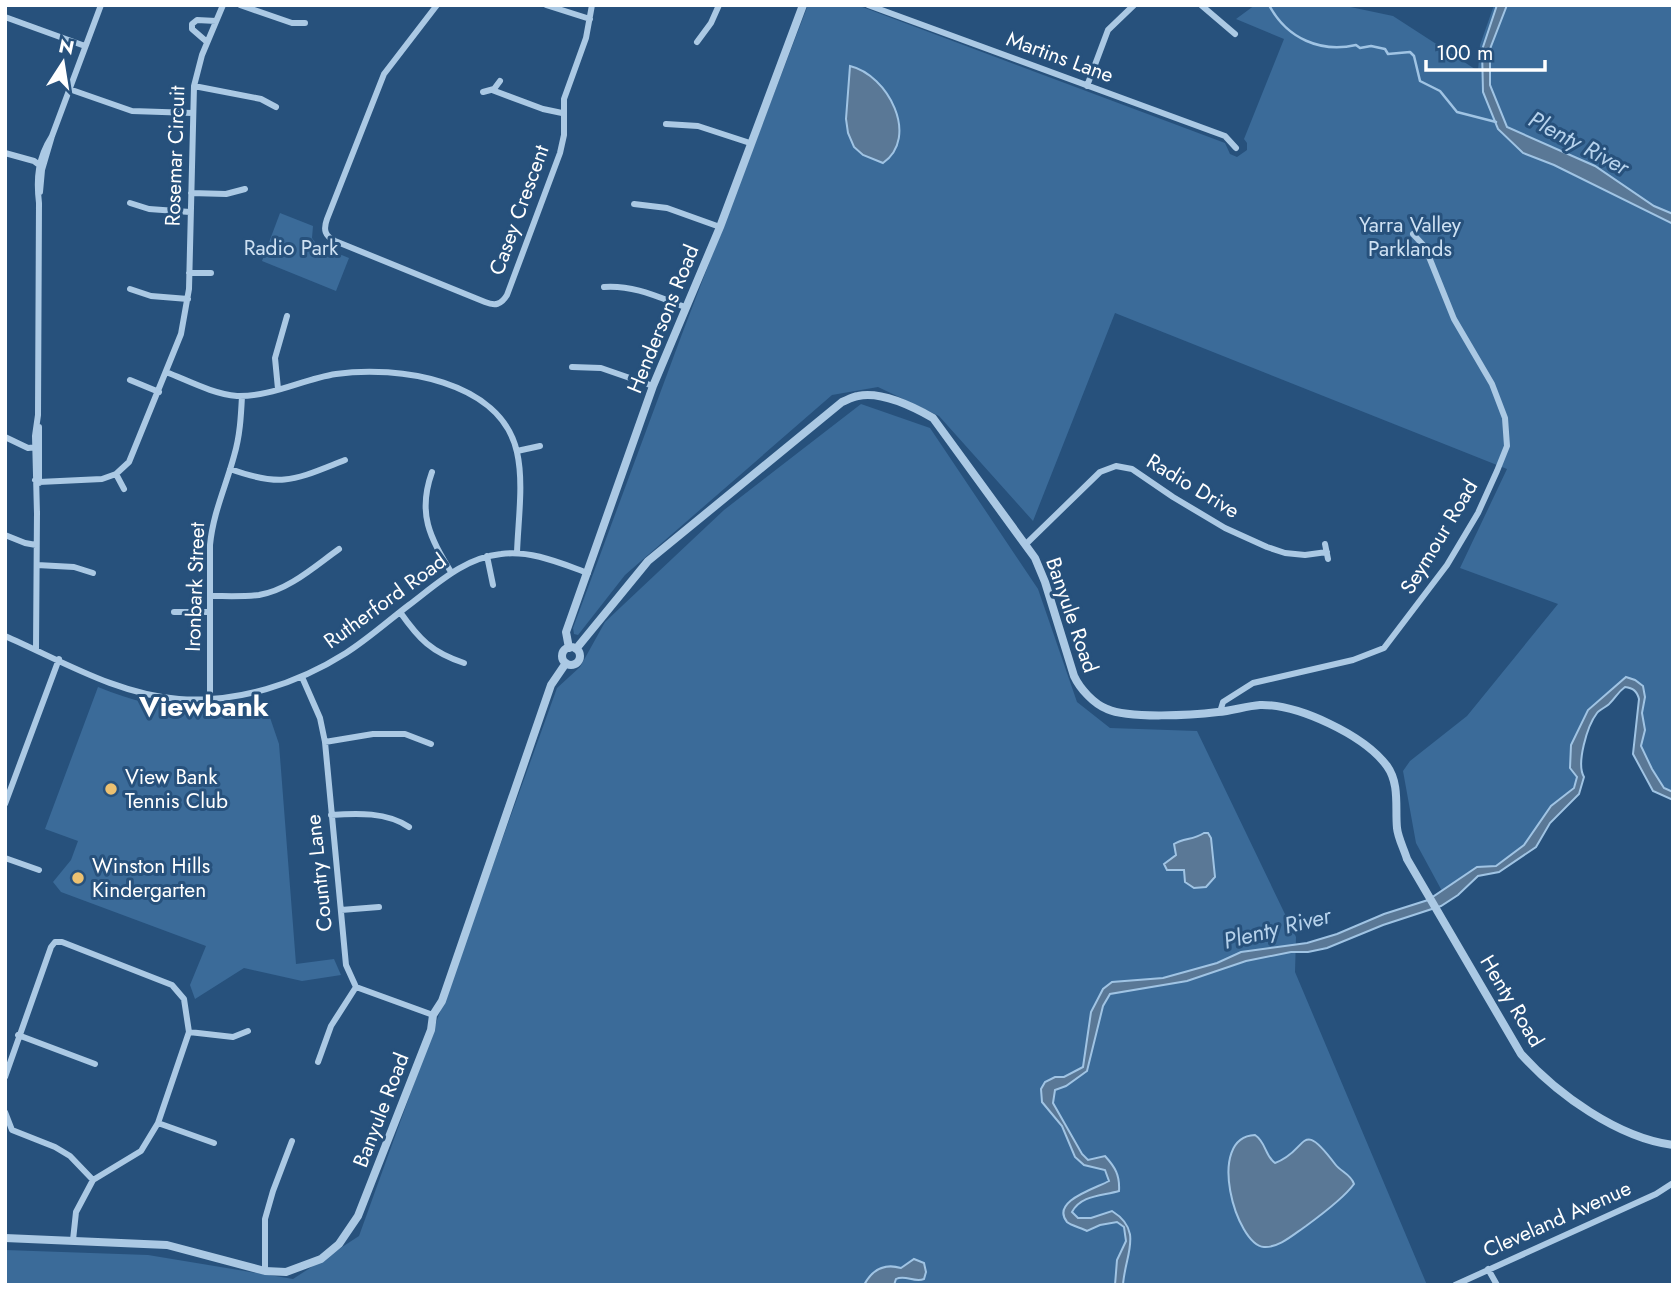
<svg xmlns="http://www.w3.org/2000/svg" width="1678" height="1290" font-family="Jost,sans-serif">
<rect width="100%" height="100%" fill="#27517c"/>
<path fill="#3b6b99" d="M808,5H857L1225,143L1230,154L1237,157L1247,150V143L1244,139L1284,39L1236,19L1255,5H1341L1393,16L1478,71L1480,45L1494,5H1673V792L1665,789L1652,769L1641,746L1645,730L1642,713L1645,697L1635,680L1588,710L1571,745L1570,768L1577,777L1576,784L1543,819L1524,846L1496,866L1477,867L1442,891L1416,843L1403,771L1410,761L1467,716L1558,604L1460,568L1507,469L1115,313L1033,521L939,416L878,387L832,395L625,575L578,635L574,634L573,628L682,334Z
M280,213L313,226L312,238L317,245L349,258L336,291L262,261Z
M861,404L930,428L1038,589L1077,702L1110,728L1197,731L1296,937L1295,972L1427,1285H5V1250L148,1255L293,1279L359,1236L557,688L580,667L605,622L724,510Z
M98,687C157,712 202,711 264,700L279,744L296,964L334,959L341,975L302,981L244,968L195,999L190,985L206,946L61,892L53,882L71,860L78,841L45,829Z"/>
<path fill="#5a7896" stroke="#a0c4e4" stroke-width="2" d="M1497,5H1507L1490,49V85L1507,127L1595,166L1654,206L1673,214V224L1554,165L1523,153L1498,129L1483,92L1482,50Z
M850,66C888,75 920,137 883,163L863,155L854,147L848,133L846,119Z
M1626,677L1635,680L1643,686L1645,697L1642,713L1645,730L1641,746L1652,769L1664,788L1673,792V800L1653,791L1633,754L1639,699C1637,691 1633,688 1625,687C1618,692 1616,697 1610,703C1607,707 1600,709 1597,713C1587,726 1576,764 1584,777L1579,794L1550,823L1536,847L1499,872L1478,876L1458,895L1441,906L1383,925L1327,948L1308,952H1291L1246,961L1187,981L1110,994L1103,1006L1087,1071L1066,1086L1055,1090L1053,1103L1082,1154L1088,1160L1105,1156C1115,1167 1120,1175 1119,1191C1102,1196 1081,1195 1072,1212L1078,1218H1091L1112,1211C1144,1231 1125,1254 1123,1285H1115L1117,1260L1126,1241L1124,1227L1117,1222L1100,1225L1087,1231C1081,1228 1070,1225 1067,1222C1050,1201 1097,1188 1109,1181L1105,1170L1084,1165L1075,1157L1062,1126L1042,1102L1041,1089L1045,1082L1055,1077H1064L1083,1067L1091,1012L1103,989L1112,982L1163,978L1217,963L1241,952L1307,943L1337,934L1384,914L1428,900L1477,867L1496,866L1524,845L1551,806L1574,788L1577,777L1570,768L1571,745L1588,710Z
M1204,833H1208L1211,838L1215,877L1206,887L1194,888L1185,882L1184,870H1167L1164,864L1176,855L1174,844C1184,838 1193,840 1204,833Z
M1255,1135C1266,1142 1265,1156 1275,1163C1309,1151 1299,1116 1335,1164C1341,1172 1351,1174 1354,1184C1344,1198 1321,1215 1306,1226C1294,1234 1279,1248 1264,1247C1236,1245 1205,1137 1255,1135Z
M914,1259L924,1263L926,1272L924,1279C914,1283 905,1274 896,1279L894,1285H864C872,1270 884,1263 901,1268Z"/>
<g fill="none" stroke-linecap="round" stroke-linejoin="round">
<path stroke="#a0c4e4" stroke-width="2.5" d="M1269,5C1287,39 1321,53 1356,45L1360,48L1371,46L1385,49L1388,54L1410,52L1414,56L1420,81L1440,91L1457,112L1496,122"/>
<path stroke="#abc9e4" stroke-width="6" d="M240,5L292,23H305
M437,5L384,74L327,219C323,230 325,236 335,241L485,302C495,306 501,305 507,295L560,153L564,135V99L586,38L592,5
M546,5L590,19
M868,5L1225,136L1236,148
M1201,5L1235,34
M5,17L85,46
M207,42L192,29V24L197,20L216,21
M697,42L711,23L719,5
M194,86L261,99L276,107
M1087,86L1108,30L1134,5
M69,89L132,111L192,113
M492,90L543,109L562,113
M483,92L494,89L500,81
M666,124L698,126L750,143
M5,153L34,161L42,167
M40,192L42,170L52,136L101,5
M191,193L226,194L245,189
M130,203L149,209L190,212
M634,204L667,208L720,227
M189,273H211
M604,287C634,285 658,297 685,307
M130,289L151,296L188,299
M572,367L601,368L653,386
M166,372C189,381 213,394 237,396C271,397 303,379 336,374C397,365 501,380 517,452C524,483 518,521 517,553
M130,380L159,392
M278,389L275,358L287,316
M39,427V483
M5,437L28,448L39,447
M517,451L540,446
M230,469C283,488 294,480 345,460
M432,472C417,514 430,537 451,572
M116,474L124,489
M35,480L39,482L102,479L116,474L129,462L181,334L189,289L194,86L202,55L223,5
M37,514L35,436L38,415L39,203C36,178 38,158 52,136
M5,535L25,543L36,545
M1026,544L1100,472L1116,466L1132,469L1173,497L1225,528L1267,547L1285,553L1305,555L1327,552
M1325,544L1328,559
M487,556L493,585
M37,565L74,567L93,573
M210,596C226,596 243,597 259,595C289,590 315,566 339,549
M174,612H210
M400,612C419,639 431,652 464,663
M5,636C60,660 118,695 179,699C238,703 297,684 346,653C368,639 388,621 409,605C438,583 464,558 501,554C531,550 560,563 588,573
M36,649L37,511
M302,677L320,718L325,742L346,965L356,987L433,1015
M210,699V545C213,513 226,486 234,456C240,436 241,416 242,396
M1220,712L1223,702L1253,683L1353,660L1384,648L1447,565L1478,513L1497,471L1507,446L1505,418L1492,384L1454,319L1425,247L1413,234
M325,742L373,734H405L431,744
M5,804L59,659
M331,815C357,813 387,812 409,827
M5,858L39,870
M341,910L379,907
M189,1032L233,1037L248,1031
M18,1035L95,1064
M318,1062L331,1026L356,987
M5,1077L51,947L55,942H62L172,985L184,999L189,1032L158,1123L141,1151L93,1180L76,1212L73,1240
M5,1112L12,1130L55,1147L70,1156L93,1180
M158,1123L214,1143
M1488,1269L1497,1285
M265,1271V1219L273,1191L292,1141
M1455,1285L1656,1194L1673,1183"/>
<path stroke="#abc9e4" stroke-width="8" d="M562 656a9 9 0 1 1 18 0a9 9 0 1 1-18 0Z
M569,648L566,632L653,386L720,227L803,5
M576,649L648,561L842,402C847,400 852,397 858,396C882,391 912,406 933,418L1035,558L1045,582L1074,676C1080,689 1094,704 1107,709C1129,719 1193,715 1218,712C1232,711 1246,706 1260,705C1298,704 1364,735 1387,766C1400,784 1395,808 1397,828C1398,838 1404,849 1407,859L1521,1054C1557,1094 1618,1138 1673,1145
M5,1238L167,1245L265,1271L286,1272L321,1259L339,1244L358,1216L431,1030L433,1015L442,1001L551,685L566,663"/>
</g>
<g fill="#ecc171" stroke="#27517c" stroke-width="2.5">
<circle cx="111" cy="789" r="7"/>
<circle cx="78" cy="878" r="7"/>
</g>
<g text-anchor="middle" stroke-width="6" stroke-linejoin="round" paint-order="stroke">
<g font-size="21" fill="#fff" stroke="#27517c">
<text transform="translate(1060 57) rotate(20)" y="7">Martins Lane</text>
<text transform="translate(175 156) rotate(-88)" y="7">Rosemar Circuit</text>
<text transform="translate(519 210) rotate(-70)" y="7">Casey Crescent</text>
<text transform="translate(663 319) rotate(-68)" y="7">Hendersons Road</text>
<text transform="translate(1193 486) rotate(31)" y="7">Radio Drive</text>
<text transform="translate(1439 537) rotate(-59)" y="7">Seymour Road</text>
<text transform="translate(195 587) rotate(-88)" y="7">Ironbark Street</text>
<text transform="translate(385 601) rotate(-36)" y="7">Rutherford Road</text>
<text transform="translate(1072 615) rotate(71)" y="7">Banyule Road</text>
<text transform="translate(319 873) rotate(-96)" y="7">Country Lane</text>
<text transform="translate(1512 1001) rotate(59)" y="7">Henty Road</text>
<text transform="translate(381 1110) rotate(-69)" y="7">Banyule Road</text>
<text transform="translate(1557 1219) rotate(-24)" y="7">Cleveland Avenue</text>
</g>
<g font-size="21" fill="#cee1f3" stroke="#27517c">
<text x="1410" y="232">Yarra Valley<tspan x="1410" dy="24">Parklands</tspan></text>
<text x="291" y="255">Radio Park</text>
</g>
<g font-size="21" fill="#fff" stroke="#27517c" text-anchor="start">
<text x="125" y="784">View Bank<tspan x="125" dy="24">Tennis Club</tspan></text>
<text x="92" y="873">Winston Hills<tspan x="92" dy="24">Kindergarten</tspan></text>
</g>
<g font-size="23" font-style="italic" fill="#b6d2ec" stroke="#27517c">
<text transform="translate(1579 143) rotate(28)" y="8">Plenty River</text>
<text transform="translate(1277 928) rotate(-14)" y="8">Plenty River</text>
</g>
<g font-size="28" font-weight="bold" fill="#fff" stroke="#27517c">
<text x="204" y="716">Viewbank</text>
</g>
</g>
<rect width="1678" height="1290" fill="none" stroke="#ffffff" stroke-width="14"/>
<g transform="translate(63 63) rotate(12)" stroke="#27517c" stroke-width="5" paint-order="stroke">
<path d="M0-5L12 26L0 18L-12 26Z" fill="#ffffff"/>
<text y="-10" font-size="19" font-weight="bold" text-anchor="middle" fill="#ffffff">N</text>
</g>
<path d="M1426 60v10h119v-10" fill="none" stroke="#ffffff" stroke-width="3.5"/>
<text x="1436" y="60" font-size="21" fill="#ffffff" stroke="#27517c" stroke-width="5" paint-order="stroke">100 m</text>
</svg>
